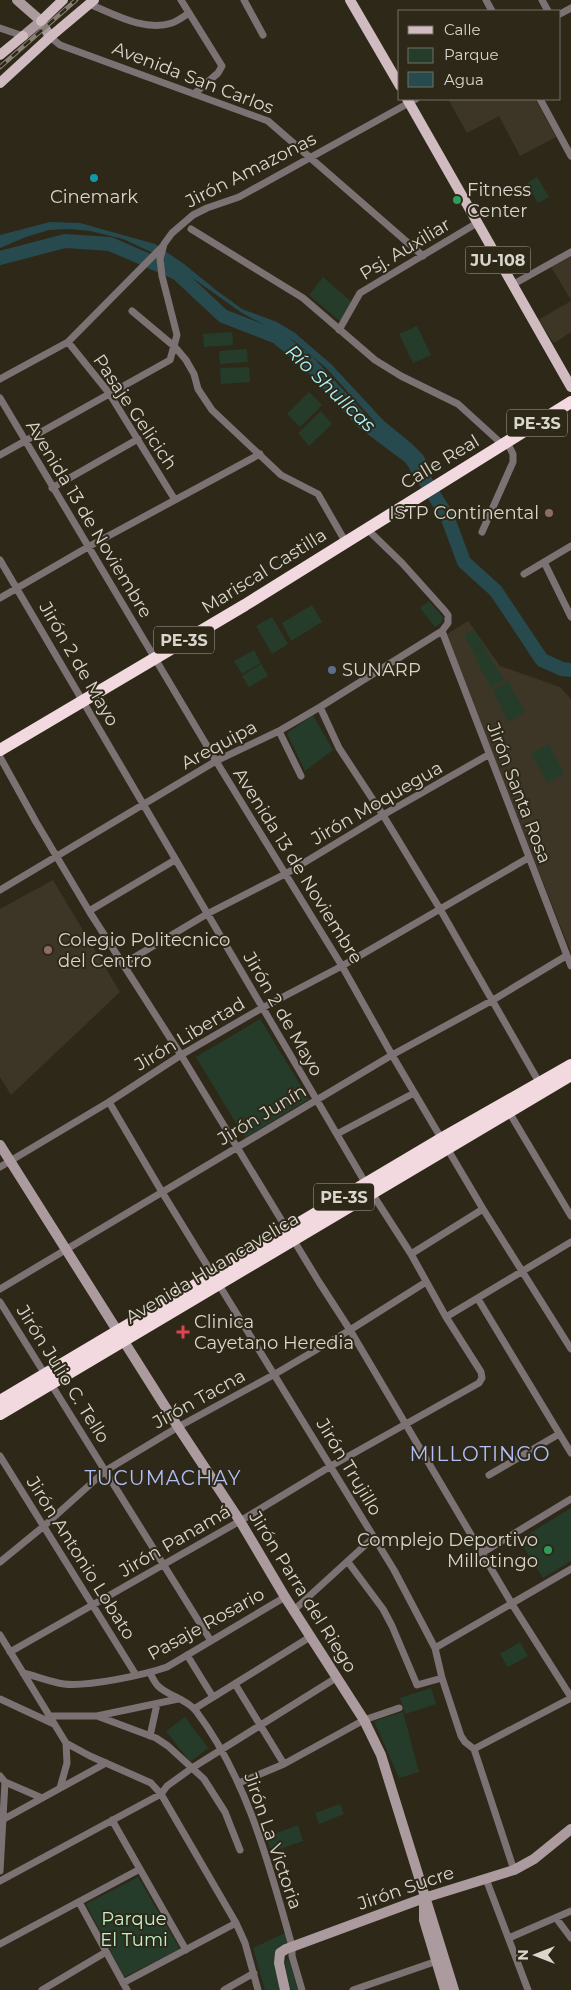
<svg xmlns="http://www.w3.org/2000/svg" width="571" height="1990" font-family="Montserrat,sans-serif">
<rect width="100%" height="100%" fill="#2e2818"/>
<path fill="#3d3626" d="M448,99H535L556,137L520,156L499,116L467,133Z
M571,256V300L551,267Z
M571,301V332L554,343L538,320Z
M468,621L500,666L560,687L571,699V953L446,635Z
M53,880L120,992L11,1095L0,1077V909Z"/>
<path fill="#253c2b" d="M537,177L549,197L538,203L527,183Z
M323,277L354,304L340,321L309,295Z
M417,326L431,355L413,363L399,334Z
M232,332L233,345L204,347L203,334Z
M247,349L248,362L220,364L219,351Z
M249,367L250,382L221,384L220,368Z
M309,392L322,405L300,427L287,414Z
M321,411L332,424L309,446L298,433Z
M429,601L443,617L441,623L435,627L420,608Z
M312,605L322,622L291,641L282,623Z
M272,617L288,644L272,654L256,626Z
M474,630L504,680L491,688L475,658L482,653L475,656L464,635Z
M254,650L261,663L242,674L234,661Z
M261,664L268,676L249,687L242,676Z
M508,681L525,712L508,722L493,691Z
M313,715L333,750L305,771L287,733Z
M549,744L564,774L547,783L531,753Z
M260,1019L309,1099L245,1138L196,1057Z
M571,1508V1561L543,1578L519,1540Z
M520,1642L528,1656L508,1667L500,1654Z
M431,1688L436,1704L405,1714L400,1698Z
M403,1712L419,1772L399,1778L374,1721Z
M185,1717L208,1748L190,1762L166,1731Z
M340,1804L344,1814L319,1824L315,1813Z
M298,1825L303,1841L271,1852L266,1837Z
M138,1877L180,1949L124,1977L86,1904Z
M285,1933L288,1942C263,1953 279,1970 281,1990H265L253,1948Z
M288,1957L297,1987L298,1990H290L285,1963Z"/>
<path fill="#264a4e" d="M50,222L80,223L155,244L184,264L216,290L242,309L277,322L295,333L331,364L384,421L411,443L423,455L434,474L427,479L326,368L293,340L242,313L194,279L151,252L123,239L90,231L70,229L49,230L26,237L0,248V235Z"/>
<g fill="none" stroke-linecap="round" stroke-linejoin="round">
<path stroke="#264a4e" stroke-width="14" d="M0,258L65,241L110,244L177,273L223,316L277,337L309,363L363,422L411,458L447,516L464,562L496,591L542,660L562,669L571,670"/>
<path stroke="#7c7274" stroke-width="7" d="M181,0L222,66L218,73L194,94
M244,0L263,35
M486,0L492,11
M542,0L548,11
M89,4C114,14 144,32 172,23C178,21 183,17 189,13
M560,14L571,8
M0,28L23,36
M50,37L60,45L268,121L423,256
M540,99L571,156
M191,229L303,298L375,360L401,376L458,404L503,445
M512,285L571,252
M132,311L175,347L186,360L194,374L198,389L212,410L281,475L318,494L345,541
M339,330L360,293L477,223
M68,342L109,393L175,500
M0,379L68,342L163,246
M0,398L216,761L342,966L392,1055L483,1209L571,1349
M0,455L170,360L177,335L162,276L160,259L164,244L172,233L193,215L207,208L239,197L416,99
M52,488L138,439
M482,532L513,462V454L507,442
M0,560L366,1184L411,1254L446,1317L481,1372L482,1378L479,1383L331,1466L240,1521L10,1652
M544,562L571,617
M524,574L571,546
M0,598L88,547L260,454
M442,631L571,966
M320,707L339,748L383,815L440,909L540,1084
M279,731L301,776
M0,757L36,822L89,911L181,1055L319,1282L350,1330L512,1604L571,1697
M0,890L216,761L279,731L320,707L442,631L448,623V615L445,611L402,563L366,528
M89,911L175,860
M123,964L207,914L287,873L383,815L488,755
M109,1102L162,1192L394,1570L435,1648L442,1678L461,1736L465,1742L474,1749L514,1870
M509,1112L571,1216
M337,1134L414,1093
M0,1167L109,1102L181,1055L262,1008L342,966L528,858
M411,1254L483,1209
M0,1289L392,1055L493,1000L566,956
M478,1299L571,1453
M0,1302L211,1641
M446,1317L571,1242
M0,1456L136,1675
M489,1475L559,1434
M482,1553L571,1499
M0,1562L44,1526L105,1471L178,1427L275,1374L350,1330L426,1282
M348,1562L383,1609L392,1626L417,1685L442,1678
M294,1610L374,1537
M0,1635L66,1743L90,1756L151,1783L161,1794L236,1923L245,1943L258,1990
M435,1648L571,1569
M187,1655L213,1697
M23,1673C36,1676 50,1682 64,1684C87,1687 144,1675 167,1667L285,1597
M150,1673C152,1677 155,1683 158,1686C168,1696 187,1699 196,1711C248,1780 269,1865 292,1946V1956L302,1990
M235,1684L284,1764
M0,1699L54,1724
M194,1709L310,1637
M50,1716H97L178,1699
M97,1716L156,1738L168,1746L204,1779L225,1812L240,1850
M150,1736L157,1704
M474,1749L571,1698
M0,1776L5,1782L42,1798
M239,1783L284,1764L364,1720L399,1708
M60,1788L67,1763L66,1743
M4,1819L106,1763
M112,1820L186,1950
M0,1871L5,1782
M486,1879L528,1990
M0,1881L161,1794L167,1786L192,1768L336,1678
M79,1902L127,1990
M556,1918L571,1938
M509,1938L571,1911
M0,1944L140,1869
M123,1983L236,1923
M42,1990L106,1952
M224,1990L254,1973
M353,1990L440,1960"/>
<path stroke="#ab9b9f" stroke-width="10" d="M17,0L41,21L50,37
M23,36L41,21
M0,1145L178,1427L240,1521L285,1597L364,1720L381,1755L454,1990
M424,1898V1920L445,1990
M285,1990L279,1963L280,1953L286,1949L424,1898L514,1870L534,1859L571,1829"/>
<path stroke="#d0bbc0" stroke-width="10" d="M350,0L400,86
M41,21L63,0
M0,55L23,36
M0,83L50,37L94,0
M407,99L571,387"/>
<path stroke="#f1d9df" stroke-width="12" d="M0,750L245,605L571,402
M0,1401L441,1139L571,1065
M0,1414L571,1075"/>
<g stroke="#868174" stroke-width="4.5">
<path id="rail" d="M0,67L76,0"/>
</g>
<use href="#rail" stroke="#2e2818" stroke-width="2.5" stroke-dasharray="8" stroke-linecap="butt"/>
</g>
<circle fill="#0f9aa8" stroke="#2e2818" stroke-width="2" cx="94" cy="178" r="5"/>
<g fill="#2e9e5b" stroke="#2e2818" stroke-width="2">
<circle cx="457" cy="200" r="5"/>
<circle cx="548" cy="1550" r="5"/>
</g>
<g fill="#8d6e63" stroke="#2e2818" stroke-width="2">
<circle cx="549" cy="513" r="5"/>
<circle cx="48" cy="950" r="5"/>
</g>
<circle fill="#5c6f8a" stroke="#2e2818" stroke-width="2" cx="332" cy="670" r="5"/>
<path fill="#e0444e" stroke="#2e2818" stroke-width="2" d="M180.5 1324.5h5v5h5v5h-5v5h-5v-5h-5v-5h5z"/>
<g text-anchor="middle" stroke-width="4" stroke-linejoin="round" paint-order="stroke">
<g fill="#2e2818" stroke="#a6a296" stroke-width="1">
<rect x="465.5" y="246.5" width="65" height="27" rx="4"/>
<rect x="507" y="409.5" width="60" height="27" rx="4"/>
<rect x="154" y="626.5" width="60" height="27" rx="4"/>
<rect x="314" y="1183.5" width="60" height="27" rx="4"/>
</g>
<g font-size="16" font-weight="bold" fill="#d9d6cc">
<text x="498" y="266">JU-108</text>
<text x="537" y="429">PE-3S</text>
<text x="184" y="646">PE-3S</text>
<text x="344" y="1203">PE-3S</text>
</g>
<g font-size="18" fill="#d9d6cc" stroke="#2e2818">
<text transform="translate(193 78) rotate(21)" y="6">Avenida San Carlos</text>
<text transform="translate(251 170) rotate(-27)" y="6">Jirón Amazonas</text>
<text transform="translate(405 249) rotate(-31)" y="6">Psj. Auxiliar</text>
<text transform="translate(135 412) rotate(56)" y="6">Pasaje Gelicich</text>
<text transform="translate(440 462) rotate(-31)" y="6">Calle Real</text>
<text transform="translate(89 519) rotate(59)" y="6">Avenida 13 de Noviembre</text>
<text transform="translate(264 571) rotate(-32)" y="6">Mariscal Castilla</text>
<text transform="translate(79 664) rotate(60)" y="6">Jirón 2 de Mayo</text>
<text transform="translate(219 745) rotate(-28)" y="6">Arequipa</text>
<text transform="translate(519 793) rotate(69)" y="6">Jirón Santa Rosa</text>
<text transform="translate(377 803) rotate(-30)" y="6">Jirón Moquegua</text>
<text transform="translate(298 866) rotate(58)" y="6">Avenida 13 de Noviembre</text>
<text transform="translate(283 1014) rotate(60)" y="6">Jirón 2 de Mayo</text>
<text transform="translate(190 1034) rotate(-31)" y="6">Jirón Libertad</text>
<text transform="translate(262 1115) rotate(-31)" y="6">Jirón Junín</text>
<text transform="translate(212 1268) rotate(-31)" y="6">Avenida Huancavelica</text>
<text transform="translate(63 1374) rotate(58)" y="6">Jirón Julio C. Tello</text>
<text transform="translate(199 1399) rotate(-29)" y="6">Jirón Tacna</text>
<text transform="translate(349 1467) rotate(59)" y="6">Jirón Trujillo</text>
<text transform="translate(175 1541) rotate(-30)" y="6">Jirón Panamá</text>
<text transform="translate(81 1558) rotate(58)" y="6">Jirón Antonio Lobato</text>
<text transform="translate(303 1592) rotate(58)" y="6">Jirón Parra del Riego</text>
<text transform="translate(206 1624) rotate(-29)" y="6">Pasaje Rosario</text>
<text transform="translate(273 1841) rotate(71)" y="6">Jirón La Victoria</text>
<text transform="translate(406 1888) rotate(-19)" y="6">Jirón Sucre</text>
</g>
<g font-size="18" fill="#d9d6cc" stroke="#2e2818" text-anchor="start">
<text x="467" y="196">Fitness<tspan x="467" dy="21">Center</tspan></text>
<text x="94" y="203" text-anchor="middle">Cinemark</text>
<text x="539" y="519" text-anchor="end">ISTP Continental</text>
<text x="342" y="676">SUNARP</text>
<text x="58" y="946">Colegio Politecnico<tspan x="58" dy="21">del Centro</tspan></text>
<text x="194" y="1328">Clinica<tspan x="194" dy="21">Cayetano Heredia</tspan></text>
<text x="538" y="1546" text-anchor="end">Complejo Deportivo<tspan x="538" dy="21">Millotingo</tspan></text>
</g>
<g font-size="18" fill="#c0f2cc" stroke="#2e2818">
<text x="134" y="1925">Parque<tspan x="134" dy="21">El Tumi</tspan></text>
</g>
<g font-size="19" font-style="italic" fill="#abf3fc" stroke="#2e2818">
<text transform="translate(331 388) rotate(44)" y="7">Río Shullcas</text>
</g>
<g font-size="20" letter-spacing="1" fill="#b1bff6" stroke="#2e2818">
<text x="480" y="1461">MILLOTINGO</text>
<text x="163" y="1485">TUCUMACHAY</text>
</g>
</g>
<rect x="398" y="10" width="162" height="90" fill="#2e2818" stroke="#726e60"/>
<rect x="408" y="26" width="25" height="8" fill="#d0bbc0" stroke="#726e60"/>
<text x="444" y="35" font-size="15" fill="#d9d6cc">Calle</text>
<rect x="408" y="48" width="25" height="15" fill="#253c2b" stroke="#726e60"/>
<text x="444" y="60" font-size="15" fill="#d9d6cc">Parque</text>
<rect x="408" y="72" width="25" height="15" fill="#264a4e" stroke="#726e60"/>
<text x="444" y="85" font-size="15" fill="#d9d6cc">Agua</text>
<g transform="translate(536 1955) rotate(270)" stroke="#2e2818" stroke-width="4" paint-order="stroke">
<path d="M0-4L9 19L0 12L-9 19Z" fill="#d9d6cc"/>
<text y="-8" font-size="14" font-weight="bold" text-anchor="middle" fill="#d9d6cc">N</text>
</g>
</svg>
